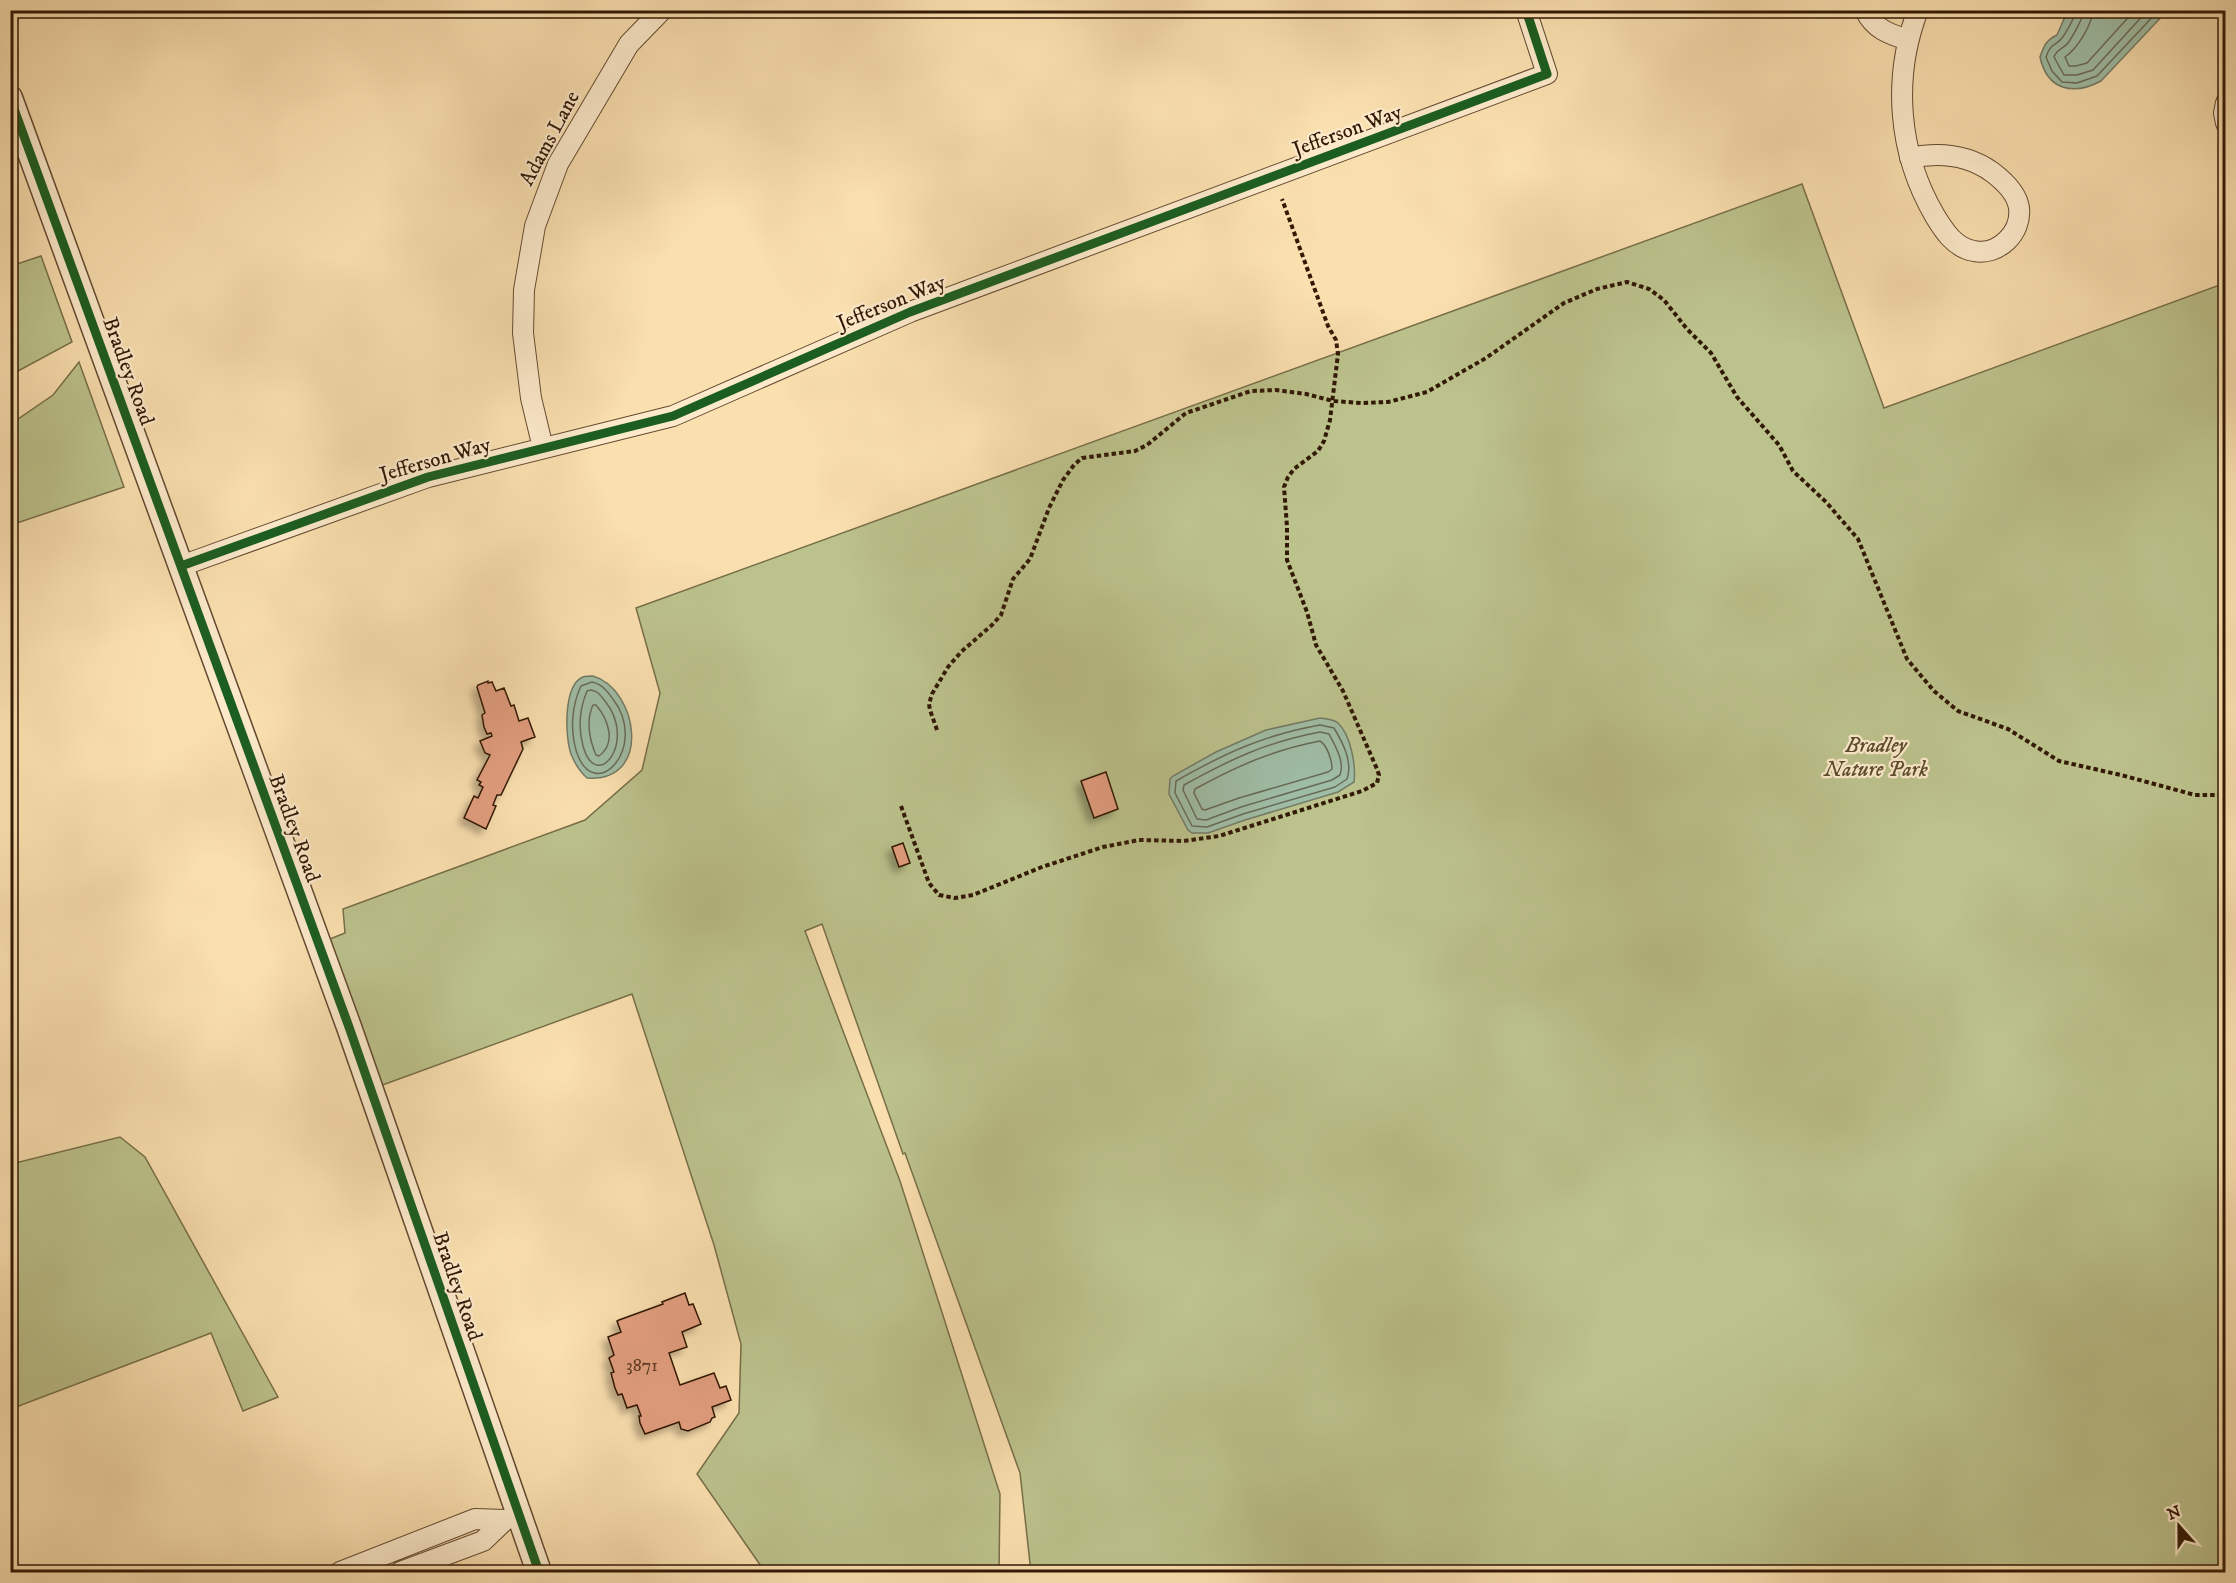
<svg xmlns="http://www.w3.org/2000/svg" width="2236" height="1583" font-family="'IM FELL DW Pica',serif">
<defs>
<filter id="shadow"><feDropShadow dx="-5.5" dy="5.5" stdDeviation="3" flood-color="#0004"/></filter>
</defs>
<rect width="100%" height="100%" fill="#fadfaf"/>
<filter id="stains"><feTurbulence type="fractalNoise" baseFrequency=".00333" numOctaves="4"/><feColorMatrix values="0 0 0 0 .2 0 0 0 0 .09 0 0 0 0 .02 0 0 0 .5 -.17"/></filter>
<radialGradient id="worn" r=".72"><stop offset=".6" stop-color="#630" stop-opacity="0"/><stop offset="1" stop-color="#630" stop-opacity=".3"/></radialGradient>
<path fill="#bcc28c" stroke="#776e49" stroke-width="1.5" d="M1802,184L1884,408L2225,283V1572H1031L1020,1473L905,1153L903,1154L822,924L805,931L900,1181L1000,1494L999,1572H755L763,1569L697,1474L739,1413L741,1344L714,1245L632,994L377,1087L325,941L345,933L343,909L585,820L642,770L660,693L636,608Z
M41,256L72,342L18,371L11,372V266Z
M79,362L124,487L11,525V424L53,395Z
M120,1137L145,1157L278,1397L243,1411L211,1333L11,1409V1164Z"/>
<path fill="#9fbda6" stroke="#737b66" stroke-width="1.5" d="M2072,11V10L2167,11L2101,81C2073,96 2047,90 2040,57C2044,46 2046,40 2057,35L2064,19Z
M593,676C638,689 653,783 587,778C579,771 575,764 571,754C565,737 563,685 583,677C586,676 589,676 593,676Z
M1320,718C1326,719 1333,719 1338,723C1351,735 1356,766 1354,782L1338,792L1245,820L1208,833H1192L1188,830L1169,794L1170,779L1173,776L1216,752L1266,730Z"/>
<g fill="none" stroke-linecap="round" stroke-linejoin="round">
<path stroke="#686b56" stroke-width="1.5" d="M2076,10C2076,15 2066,33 2062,38C2055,47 2051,42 2046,57L2052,71L2062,82L2077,83L2097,76L2159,10
M2084,10C2083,18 2073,36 2068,43C2063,49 2057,49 2054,57L2064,75H2077L2093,70L2148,10
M2093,10C2092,25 2077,49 2065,57L2069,66H2076L2087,63L2135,10
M592,682C602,684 607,691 613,699C650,748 593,807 576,750C570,729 572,705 581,686Z
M591,690C598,691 601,696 605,701C638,742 596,794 583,746C578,728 580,708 587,691Z
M593,705H596C608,719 617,743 599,756L596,755C589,739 586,720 593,705Z
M1320,725L1334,728C1343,743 1353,762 1347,779L1335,787L1243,814L1207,827L1192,826L1175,793L1176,781C1225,753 1264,735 1320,725Z
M1320,732L1329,734C1335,745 1345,762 1340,775L1332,780L1241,807L1206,820L1197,819L1183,790L1184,785C1231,759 1267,742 1320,732Z
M1320,741C1327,745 1332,760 1332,769L1328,772L1239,798L1205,810L1202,809L1194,793L1195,789C1237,766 1273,750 1320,741Z"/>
</g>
<path fill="#e19d7e" stroke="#321906" stroke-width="1.5" filter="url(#shadow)" d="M488,681V683L492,682L496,691L504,688L511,706L514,705L519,721L528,718L535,737L521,742L523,749L501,795H497L493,805L496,806L486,829L464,818L474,796L478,798L483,787L479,785L481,782L477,780L490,755L485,753L480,741L492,736L491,733L487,734L484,727L482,715L485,713L477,687L478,685Z
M1106,772L1118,809L1094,818L1081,781Z
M903,843L910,863L899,867L892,847Z
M685,1293L689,1305L693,1304L701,1324L682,1332L687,1347L669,1353L680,1385L714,1373L720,1388L726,1386L731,1400L712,1407L715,1417L712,1418L710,1422L688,1431L681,1429L679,1422L645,1434L640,1423L639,1416H641L637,1405L627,1408L622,1394L618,1395L615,1388L611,1373L614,1372L609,1358L614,1355L608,1337L621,1332L617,1321L619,1320L663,1304L662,1302Z"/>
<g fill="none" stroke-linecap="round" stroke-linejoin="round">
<g stroke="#644a30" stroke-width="22">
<path id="minor" d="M1865,10C1874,29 1889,34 1908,40
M2226,103L2224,113L2226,123
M1910,158C1939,152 1968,155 1992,172C2004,181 2017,193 2019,208C2022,233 1998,256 1974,251C1955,248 1944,231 1935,216C1898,153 1892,78 1918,10
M543,448L531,398L523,333L524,290L535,226L558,164L629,44L662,10
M181,566L428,477L673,416L910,312L1547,74L1526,10
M340,1572L475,1519L505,1520L483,1541L400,1572"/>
</g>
<g stroke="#644a30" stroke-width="27">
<path id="tertiary" d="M10,98L349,1027L539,1572"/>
</g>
<path stroke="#321906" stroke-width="4" stroke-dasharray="4.5 3" stroke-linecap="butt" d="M937,730L930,710L929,704L932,694L948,667L961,652L992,625L1001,615L1013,579L1030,559L1049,508L1063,480L1074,465L1082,458L1135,451L1147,445L1186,413L1251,391L1276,390L1306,394L1333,401L1361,403L1388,402L1427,392L1486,358L1564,303L1597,289L1627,282L1649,289L1664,300L1687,329L1711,353L1737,397L1779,445L1793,471L1826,502L1858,539L1907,659L1934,691L1958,711L2008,729L2059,761L2121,775L2195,795H2226
M901,806L929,883L939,895L955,898L973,895L1042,867L1103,847L1139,840L1184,841L1219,836L1362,791L1377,783L1379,775L1377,769L1343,691L1316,645L1307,612L1287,560V527L1284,487L1288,477L1294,469L1318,451L1324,441L1330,420L1338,354L1336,340L1328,326L1282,199"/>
<use href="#minor" stroke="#fceacb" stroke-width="20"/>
<use href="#tertiary" stroke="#fceacb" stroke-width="24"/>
<g stroke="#fceacb" stroke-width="13">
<path id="cycleway" d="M10,98L349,1027L539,1572
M181,566L428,477L673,416L910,312L1547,74L1526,10"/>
</g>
<use href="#cycleway" stroke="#1b5e20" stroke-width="9"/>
</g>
<g text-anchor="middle" stroke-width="4.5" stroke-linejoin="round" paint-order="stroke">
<g font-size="18" fill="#5e3a24">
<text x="642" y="1371">3871</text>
</g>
<g font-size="21" fill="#321906" stroke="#fceacb">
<text transform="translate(1347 130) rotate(-20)" y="7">Jefferson Way</text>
<text transform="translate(549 138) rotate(-62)" y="7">Adams Lane</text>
<text transform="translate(891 302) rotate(-22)" y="7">Jefferson Way</text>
<text transform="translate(129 371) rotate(70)" y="7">Bradley Road</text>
<text transform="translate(435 459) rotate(-16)" y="7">Jefferson Way</text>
<text transform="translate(295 828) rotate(70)" y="7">Bradley Road</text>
<text transform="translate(458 1286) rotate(71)" y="7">Bradley Road</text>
</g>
<g font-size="21" font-style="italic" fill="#5b4c2e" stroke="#fceacb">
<text x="1876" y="752">Bradley<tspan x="1876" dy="24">Nature Park</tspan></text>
</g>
</g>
<rect width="2236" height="1583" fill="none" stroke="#fadfaf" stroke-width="36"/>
<rect x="12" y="12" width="2212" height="1559" fill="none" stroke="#321906" stroke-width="3"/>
<rect x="18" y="18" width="2200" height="1547" fill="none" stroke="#321906" stroke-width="1.5"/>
<g transform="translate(2179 1526) rotate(339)" stroke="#fceacb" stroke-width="4.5" paint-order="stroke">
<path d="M0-4.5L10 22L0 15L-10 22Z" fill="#321906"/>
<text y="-9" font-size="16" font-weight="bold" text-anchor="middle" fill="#321906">N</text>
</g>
<rect width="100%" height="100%" filter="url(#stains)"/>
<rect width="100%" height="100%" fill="url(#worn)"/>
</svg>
